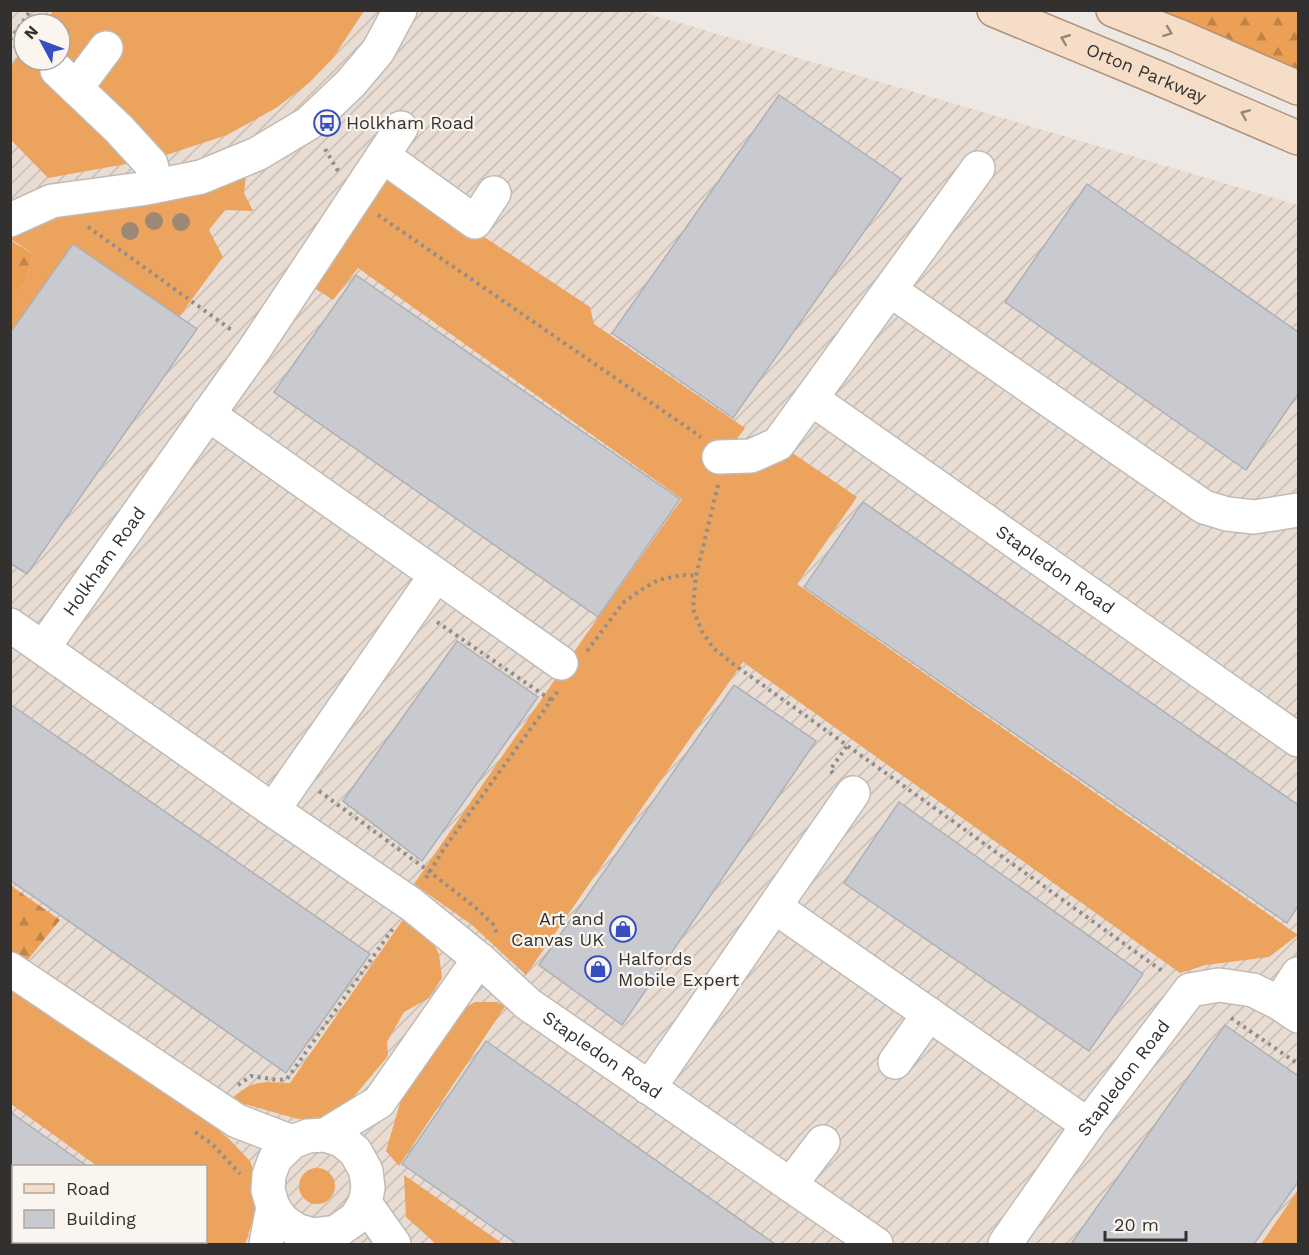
<svg xmlns="http://www.w3.org/2000/svg" width="1309" height="1255" font-family="'Work Sans',sans-serif">
<defs>
<pattern id="industrial-furrows" width="10" height="10" patternUnits="userSpaceOnUse" patternTransform="scale(1.5)"><rect width="10" height="10" fill="#e9ddd3"/><path d="M-1 1l2-2M0 10L10 0M9 11l2-2" fill="none" stroke="#c8beb5"/></pattern>
<pattern id="forest-firs" width="22" height="20" patternUnits="userSpaceOnUse" patternTransform="scale(1.5)"><rect width="22" height="20" fill="#eca056"/><path d="M5 1l3.5 6h-7zM16 11l3.5 6h-7z" fill="#c08348"/></pattern>
</defs>
<rect width="100%" height="100%" fill="#ede8e3"/>
<path fill="url(#industrial-furrows)" fill-rule="evenodd" d="M10,11H639L1298,205V1244H11ZM24,24H60V60H24ZM14,1166H206V1242H14Z"/>
<path fill="#eca35e" d="M53,11H364L333,58L310,82L276,108L227,135L154,159L48,178L11,140L10,67L24,49V60H60V24H43Z
M386,172L590,307L594,324L745,428L714,470L748,473L791,452L857,497L797,584L1298,935L1269,957L1206,965L1180,973L743,662L526,975L472,925L414,884L585,636L682,499L358,268L333,300L308,284Z
M246,176L244,193L253,211L225,210L209,230L223,257L179,317L73,244L11,333L10,294L24,285L33,254L11,239L64,210Z
M404,918L432,941L439,954L442,978L429,998L404,1012L387,1042L388,1056L341,1112L319,1121L298,1119L230,1100C253,1079 261,1082 290,1083Z
M11,985L199,1113L230,1140L250,1161L258,1182L255,1214L245,1244H166L168,1242H206V1166H97L11,1104Z
M475,1002H494L506,1005L399,1166L386,1151L403,1093L459,1011Z
M299 1186a18 18 0 1 1 36 0a18 18 0 1 1-36 0Z
M404,1175L503,1244H436L406,1217Z
M1298,1190V1244H1261Z"/>
<path fill="url(#forest-firs)" d="M1142,11H1298V70Z
M10,240L33,254L24,285L11,294Z
M10,885L60,920L26,962L11,952Z"/>
<path fill="#c8cad0" stroke="#adb0b5" stroke-width="1.5" d="M779,95L901,179L733,418L612,333Z
M1087,184L1298,332V394L1246,470L1005,302Z
M73,244L197,329L27,574L10,563V333Z
M356,275L680,499L598,617L274,392Z
M863,502L1298,805V906L1287,923L804,587Z
M457,641L538,697L422,861L343,801Z
M734,685L816,741L622,1025L539,965Z
M10,704L370,954L286,1073L10,880Z
M899,802L1143,974L1089,1051L844,883Z
M1225,1025L1298,1076V1182L1254,1244H1071Z
M486,1041L775,1244H517L402,1164Z
M10,1112L87,1166H14V1242H162L160,1244H10Z"/>
<g fill="none" stroke-linecap="round" stroke-linejoin="round">
<g stroke="#c0bbb6" stroke-width="36">
<g id="minor">
<path d="M57,70L119,129L151,164L156,186"/>
<path d="M76,88L106,48"/>
<path d="M383,156L475,222L494,193"/>
<path d="M10,220L52,201L141,189L201,177L257,154L309,123L350,84L378,51L400,10"/>
<path d="M890,290L1204,507L1227,514L1254,517L1298,510"/>
<path id="s1" d="M812,399L1298,740"/>
<path d="M208,414L561,663"/>
<path d="M719,457L751,456L778,444L978,168"/>
<path d="M10,625L273,810L411,904L479,959"/>
<path id="s2" d="M43,648L256,347L401,128"/>
<path d="M273,810L436,575"/>
<path d="M775,907L1088,1125"/>
<path d="M10,969L237,1121L292,1142"/>
<path d="M1279,1003L1298,974"/>
<path d="M895,1062L929,1014"/>
<path d="M649,1088L853,793"/>
<path id="s3" d="M325,1135L341,1140L355,1151L366,1171L368,1188L365,1203L356,1218L336,1232L313,1235L296,1230L282,1220L273,1207L268,1190L269,1175L275,1159L292,1142L308,1136L325,1135L379,1102L479,959L528,1004L876,1244"/>
<path d="M790,1185L823,1142"/>
<path d="M365,1203L394,1244"/>
<path d="M266,1244L273,1207"/>
<path id="s4" d="M1005,1244L1088,1125L1190,990L1219,985L1253,990L1279,1003L1298,1016"/>
</g>
</g>
<g stroke="#ae927a" stroke-width="36">
<g id="major">
<path id="s5" d="M994,10L1156,77L1298,138"/>
<path d="M1113,10L1176,35L1298,88"/>
</g>
</g>
<path stroke="#918e8a" stroke-width="4" stroke-dasharray="3 4.5" stroke-linecap="butt" d="M10,40L31,10
M325,149L338,171
M378,215L701,437
M88,227L233,331
M718,485L696,576L693,609L702,631L713,648L736,666L1165,973
M437,622L551,700
M587,651L623,603L641,590L658,580L682,575L696,576
M833,773L830,770L847,746
M319,791L430,872L476,908L493,924L497,934
M426,878L445,847L558,691
M1231,1018L1298,1064
M238,1085L251,1076L278,1080L287,1079L394,927
M195,1132L212,1144L240,1174"/>
<use href="#minor" stroke="#fff" stroke-width="33"/>
<use href="#major" stroke="#f6ddc7" stroke-width="33"/>
</g>
<g fill="#9c8875">
<circle cx="154" cy="221" r="9"/>
<circle cx="181" cy="222" r="9"/>
<circle cx="130" cy="231" r="9"/>
</g>
<defs><path id="oneway-chevron" d="M-2-3.5L2.5 0L-2 3.5" fill="none" stroke-width="1.6" stroke-linecap="round" stroke-linejoin="round" transform="scale(1.5)"/></defs>
<g stroke="#94877b">
<use href="#oneway-chevron" transform="translate(1168 32) rotate(21)"/>
<use href="#oneway-chevron" transform="translate(1065 39) rotate(-158)"/>
<use href="#oneway-chevron" transform="translate(1245 114) rotate(-157)"/>
</g>
<defs>
<g id="bus-ring" transform="scale(1.35)"><circle r="9.5" fill="#fbf5f0" stroke="#364ec0" stroke-width="1.5"/><path d="M-5-6H5V4H4V6H2V4H-2V6H-4V4H-5ZM-3.5-4V0h7V-4ZM-3.5 1.2v1.5H-2V1.2ZM2 1.2v1.5H3.5V1.2Z" fill="#364ec0"/></g>
<g id="shop-ring" transform="scale(1.35)"><circle r="9.5" fill="#fbf5f0" stroke="#364ec0" stroke-width="1.5"/><path d="M-5-2.5h2.3a2.7 3.5 0 0 1 5.4 0H5L5.5 6h-11ZM-1.5-2.5h3a1.5 2.3 0 0 0-3 0Z" fill="#364ec0"/></g>
</defs>
<g fill-rule="evenodd">
<use href="#bus-ring" x="327" y="123"/>
<use href="#shop-ring" x="623" y="929"/>
<use href="#shop-ring" x="598" y="969"/>
</g>
<g text-anchor="middle" stroke-width="4.5" stroke-linejoin="round" paint-order="stroke">
<g font-size="18" fill="#33312f" stroke="#fbf5f0">
<text dy="6" stroke="none"><textPath href="#s5" startOffset="165">Orton Parkway</textPath></text>
<text dy="6" stroke="none"><textPath href="#s2" startOffset="106">Holkham Road</textPath></text>
<text dy="6" stroke="none"><textPath href="#s1" startOffset="297">Stapledon Road</textPath></text>
<text dy="6" stroke="none"><textPath href="#s3" startOffset="708">Stapledon Road</textPath></text>
<text dy="6" stroke="none"><textPath href="#s4" startOffset="204">Stapledon Road</textPath></text>
</g>
<g font-size="18" fill="#33312f" stroke="#fbf5f0" text-anchor="start">
<text x="346" y="129">Holkham Road</text>
<text x="604" y="925" text-anchor="end">Art and<tspan x="604" dy="21">Canvas UK</tspan></text>
<text x="618" y="965">Halfords<tspan x="618" dy="21">Mobile Expert</tspan></text>
</g>
</g>
<rect width="1309" height="1255" fill="none" stroke="#33312f" stroke-width="24"/>
<rect x="12" y="1165" width="195" height="78" fill="#fbf5f0" stroke="#aba7a3" stroke-width="1.5"/>
<rect x="24" y="1184" width="30" height="9" fill="#f6ddc7" stroke="#aba7a3" stroke-width="1.5"/>
<text x="66" y="1195" font-size="18" fill="#33312f">Road</text>
<rect x="24" y="1210" width="30" height="18" fill="#c8cad0" stroke="#aba7a3" stroke-width="1.5"/>
<text x="66" y="1225" font-size="18" fill="#33312f">Building</text>
<g transform="translate(42 42) rotate(311)"><circle r="28" fill="#fbf5f0" stroke="#aba7a3" stroke-width="1.5"/>
<path d="M0-4.5L10 22L0 15L-10 22Z" fill="#364ec0"/>
<text y="-9" font-size="16" font-weight="bold" text-anchor="middle" fill="#33312f">N</text>
</g>
<path d="M1105 1231v9h81v-9" fill="none" stroke="#33312f" stroke-width="3"/>
<text x="1114" y="1231" font-size="18" fill="#33312f" stroke="#fbf5f0" stroke-width="4.5" paint-order="stroke">20 m</text>
</svg>
